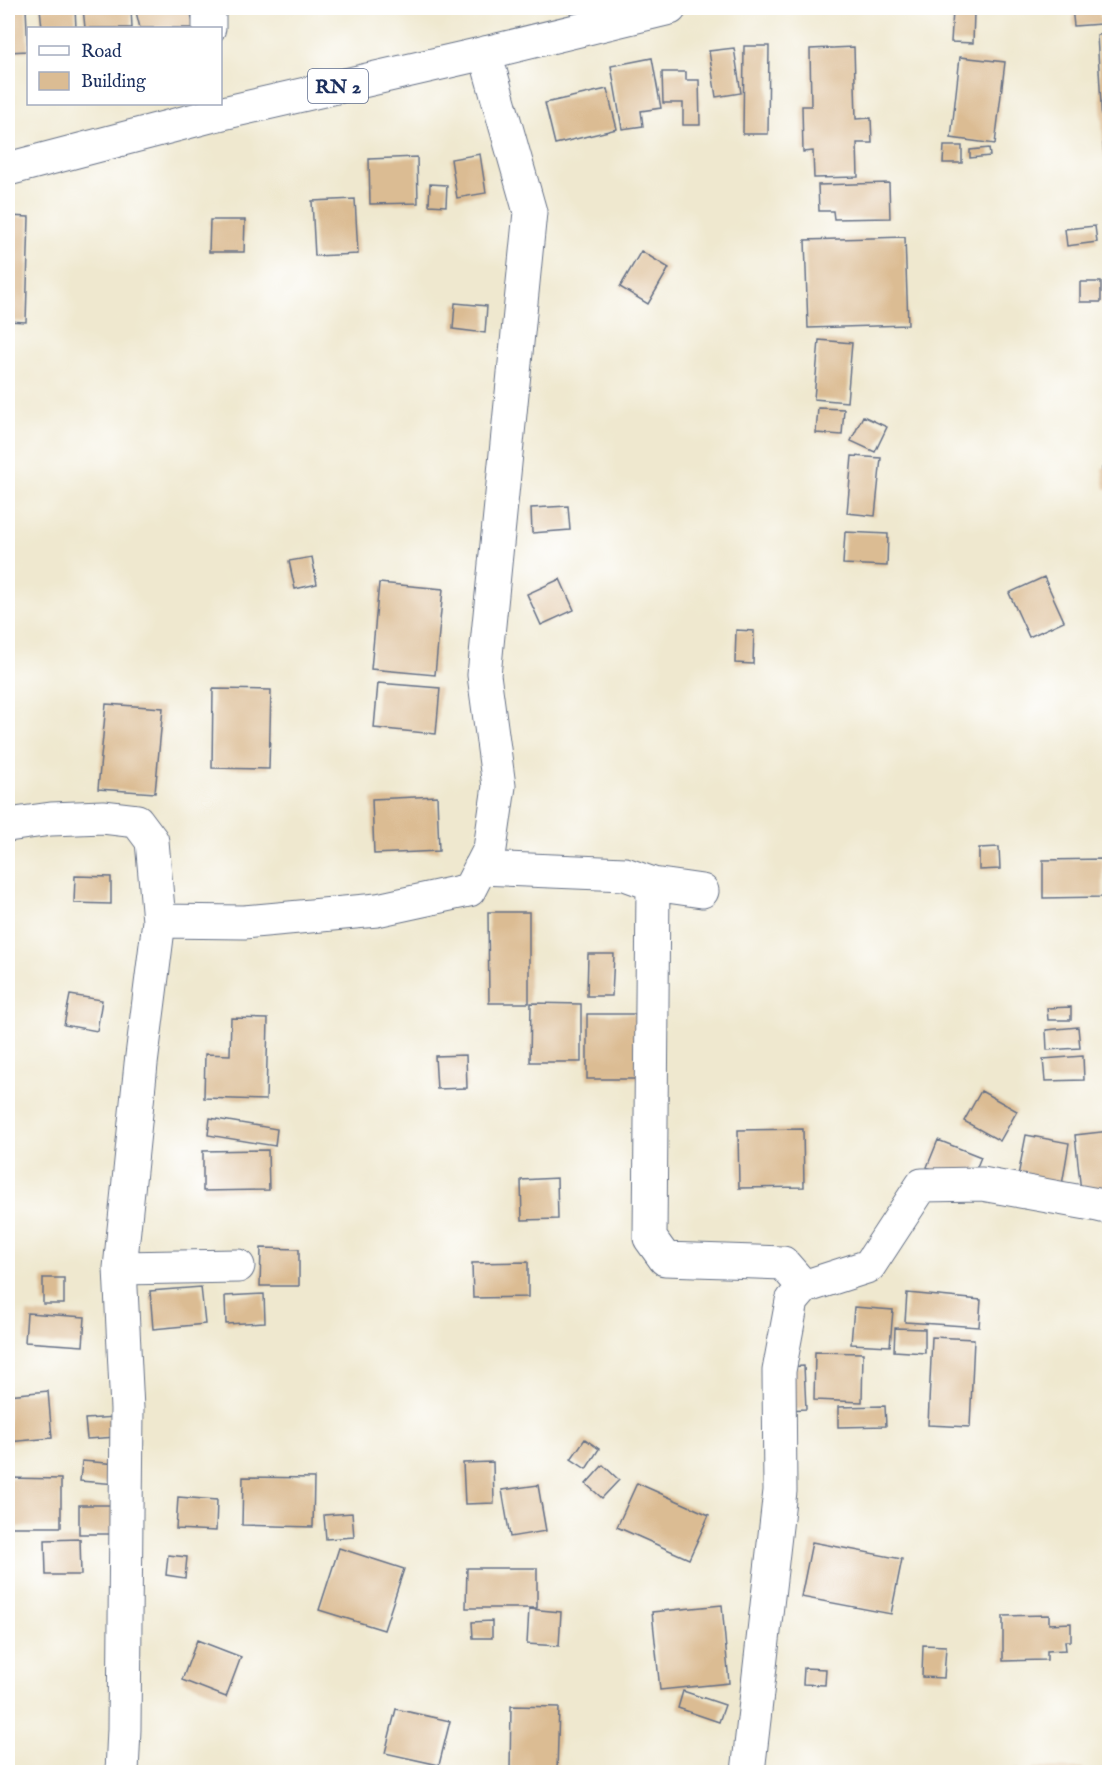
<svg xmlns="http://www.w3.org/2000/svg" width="1117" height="1780" font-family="'IM FELL English',serif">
<rect width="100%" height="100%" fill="#fff"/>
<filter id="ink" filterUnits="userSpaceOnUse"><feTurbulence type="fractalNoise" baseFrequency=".0167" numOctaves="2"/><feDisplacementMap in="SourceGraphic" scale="12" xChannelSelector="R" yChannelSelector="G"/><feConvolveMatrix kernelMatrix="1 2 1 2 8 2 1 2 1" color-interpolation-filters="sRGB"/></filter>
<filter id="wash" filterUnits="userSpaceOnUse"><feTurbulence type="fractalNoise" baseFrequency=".008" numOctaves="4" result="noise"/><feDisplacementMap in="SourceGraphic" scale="24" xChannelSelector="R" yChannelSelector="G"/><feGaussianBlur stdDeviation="1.35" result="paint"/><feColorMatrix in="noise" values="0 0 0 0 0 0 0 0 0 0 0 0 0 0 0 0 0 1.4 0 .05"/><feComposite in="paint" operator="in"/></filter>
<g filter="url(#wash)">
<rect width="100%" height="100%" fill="#efe8cf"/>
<g id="blocks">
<path fill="#dbbc93" d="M8,8H26L28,51L8,52Z
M40,8H75L76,28H42Z
M83,8H131L132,28H85Z
M135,8H190L194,28H140Z
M1072,8H1099L1101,24L1074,26Z
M953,11L974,12L973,43L951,42Z
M1110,34V156L1104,157L1097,35Z
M744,46H769L768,134H743Z
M854,47L856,119L871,118L872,143H857L858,177L814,178L813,151L803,152L802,106H811L810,49Z
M734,48L741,93L716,97L709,51Z
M960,57L1005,62L995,144L951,138Z
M652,58L661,108L641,111L643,126L622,129L611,66Z
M662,72H686V80H699L700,125H683V103H663Z
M607,89L617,129L555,144L545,103Z
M944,146H962V163H943Z
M989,148L990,156L970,158V150Z
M480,154L486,193L457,198L451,159Z
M417,157L418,203L370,204L369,159Z
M889,183L890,218L834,219L833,211H819L818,185Z
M430,184L447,185L446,206L429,205Z
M355,199L358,254L315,256L312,201Z
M8,216L29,217L26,322L8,321Z
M210,220H245L244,252H209Z
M1095,226L1097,242L1067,246L1065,229Z
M905,237L908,325L808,328L805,240Z
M641,251L669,268L648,304L620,287Z
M1080,282H1101V302H1080Z
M455,303L487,306L485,333L453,329Z
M819,340L852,343L847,402L814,399Z
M818,408L844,409L842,435L816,433Z
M863,416L887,427L875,452L851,441Z
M852,456L881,458L875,516L847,513Z
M1110,467V489H1105L1102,468Z
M568,506L570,530L532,533L531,508Z
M845,532L888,534L887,566L843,564Z
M312,557L317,584L295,589L289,561Z
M1044,577L1064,621L1029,637L1009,593Z
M560,579L574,610L541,625L527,594Z
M379,583L443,589L435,675L371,669Z
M736,630L754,631L753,664L735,663Z
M378,683L440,688L436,734L374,728Z
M213,689L271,690L269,769L212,768Z
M106,704L163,708L155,793L98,789Z
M437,796L439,851L374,854L372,799Z
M999,847L1000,869L979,870V848Z
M1103,859V897L1043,898V860Z
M75,876L111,877V904L74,903Z
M488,912H529V1003H489Z
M588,954H614L612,996H587Z
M70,995L102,1000L97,1031L64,1025Z
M531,1003L581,1004V1062H530Z
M1071,1007V1020H1048L1047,1008Z
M587,1014H642V1079H587Z
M231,1018L268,1019L266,1100L204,1098L205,1054L230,1055Z
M1078,1027L1080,1048L1047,1050L1046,1030Z
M466,1055L467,1088L437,1089L435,1056Z
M1083,1056L1084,1080L1045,1081L1043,1059Z
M981,1091L1017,1111L1000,1141L964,1121Z
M210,1118L277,1129L275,1146L208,1135Z
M803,1129L804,1187L739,1188L738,1130Z
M1110,1131V1189L1081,1192L1075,1135Z
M1026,1135L1069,1143L1062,1185L1018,1176Z
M938,1140L981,1157L970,1184L927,1167Z
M268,1150L269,1190L203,1191V1151Z
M557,1178L558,1219L522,1220L521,1180Z
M261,1248L299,1249V1286H260Z
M528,1262V1297L473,1298L472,1263Z
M43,1278H64V1304H43Z
M201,1287L205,1324L153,1329L150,1291Z
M907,1293L981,1300L979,1327L905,1322Z
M264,1294L265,1322L226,1324L225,1296Z
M854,1307L893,1310L890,1346L851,1344Z
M27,1313L85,1317L83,1346L25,1342Z
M895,1328L925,1329V1353L894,1351Z
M932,1337L974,1339L970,1427L928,1425Z
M815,1352L863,1353L862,1402L814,1400Z
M804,1366L806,1409L787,1410L786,1367Z
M48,1391L52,1438L8,1442V1395Z
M885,1406L886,1426L838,1427V1407Z
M116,1417L117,1437L87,1439L85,1419Z
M585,1439L599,1449L586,1469L571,1459Z
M82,1461L118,1464L117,1484L80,1481Z
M493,1462L494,1503L465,1504L463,1463Z
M603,1465L619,1480L602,1498L586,1484Z
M243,1477L314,1478L313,1527L242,1525Z
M8,1478L61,1479V1527H8Z
M637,1483L709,1515L689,1559L617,1527Z
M538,1485L546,1531L510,1537L502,1490Z
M178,1497L217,1500L216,1531L176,1529Z
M79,1505H118V1534H79Z
M352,1513L354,1537L326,1539L324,1515Z
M80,1539L81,1575H46L45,1540Z
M812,1542L902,1559L891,1614L801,1597Z
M339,1548L404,1569L384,1630L319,1610Z
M168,1555L187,1557L185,1578L166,1575Z
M467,1568H537V1608H466Z
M722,1605L729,1683L660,1690L652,1612Z
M529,1609L561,1612L559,1646L527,1644Z
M1049,1615V1624L1071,1623V1641H1065L1066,1650L1047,1651V1660L1003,1661V1616Z
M492,1621V1638H473L472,1622Z
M197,1640L241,1657L226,1697L182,1680Z
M923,1645L946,1646L944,1678L922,1677Z
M804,1668L826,1669L825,1685L803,1684Z
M683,1691L725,1705L719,1722L678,1708Z
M511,1706L559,1707L557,1771L510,1770Z
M396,1709L450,1721L439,1765L385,1753Z
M1033,1768L1083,1769V1772H1033Z
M1019,1769V1772H992V1770Z"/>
</g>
</g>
<g filter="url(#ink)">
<use href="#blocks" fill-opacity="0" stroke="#657086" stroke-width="1.5"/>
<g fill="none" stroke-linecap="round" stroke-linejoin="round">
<g stroke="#657086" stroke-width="35">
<path id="minor" d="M209,8V28
M8,825L51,819L103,817L137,821L152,841L159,921L141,1064L120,1268L127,1409L124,1729L122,1772
M480,868L625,874L653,884L702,891
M653,884L650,1238L665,1259L783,1263L804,1287
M159,921L244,922L377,910L469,890L490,849L499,786L484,675L530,212L485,53
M120,1268L238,1266
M748,1772L780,1491L779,1371L792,1301L804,1287L869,1266L922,1185L982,1184L1098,1205L1110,1208"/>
</g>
<g stroke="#657086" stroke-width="35">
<path id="major" d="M8,169L210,116L485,53L670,8"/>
</g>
<use href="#minor" stroke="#fff" stroke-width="33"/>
<use href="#major" stroke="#fff" stroke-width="33"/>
</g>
</g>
<g text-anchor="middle" stroke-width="6" stroke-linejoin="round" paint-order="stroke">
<rect fill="#fff" stroke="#5f6d8e" stroke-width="1.5" x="308" y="69" width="60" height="34" rx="4.5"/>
<g font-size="20" font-weight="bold" fill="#1b2f5e">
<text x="338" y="93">RN 2</text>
</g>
</g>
<rect width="1117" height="1780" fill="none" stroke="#fff" stroke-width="30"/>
<rect x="27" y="27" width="195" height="78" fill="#ffffff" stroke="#a4acbf" stroke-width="1.5"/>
<rect x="39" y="46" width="30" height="9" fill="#ffffff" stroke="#a4acbf" stroke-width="1.5"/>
<text x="81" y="57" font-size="18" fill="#1b2f5e">Road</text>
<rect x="39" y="72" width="30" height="18" fill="#dbbc93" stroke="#a4acbf" stroke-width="1.5"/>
<text x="81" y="87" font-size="18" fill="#1b2f5e">Building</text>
</svg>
